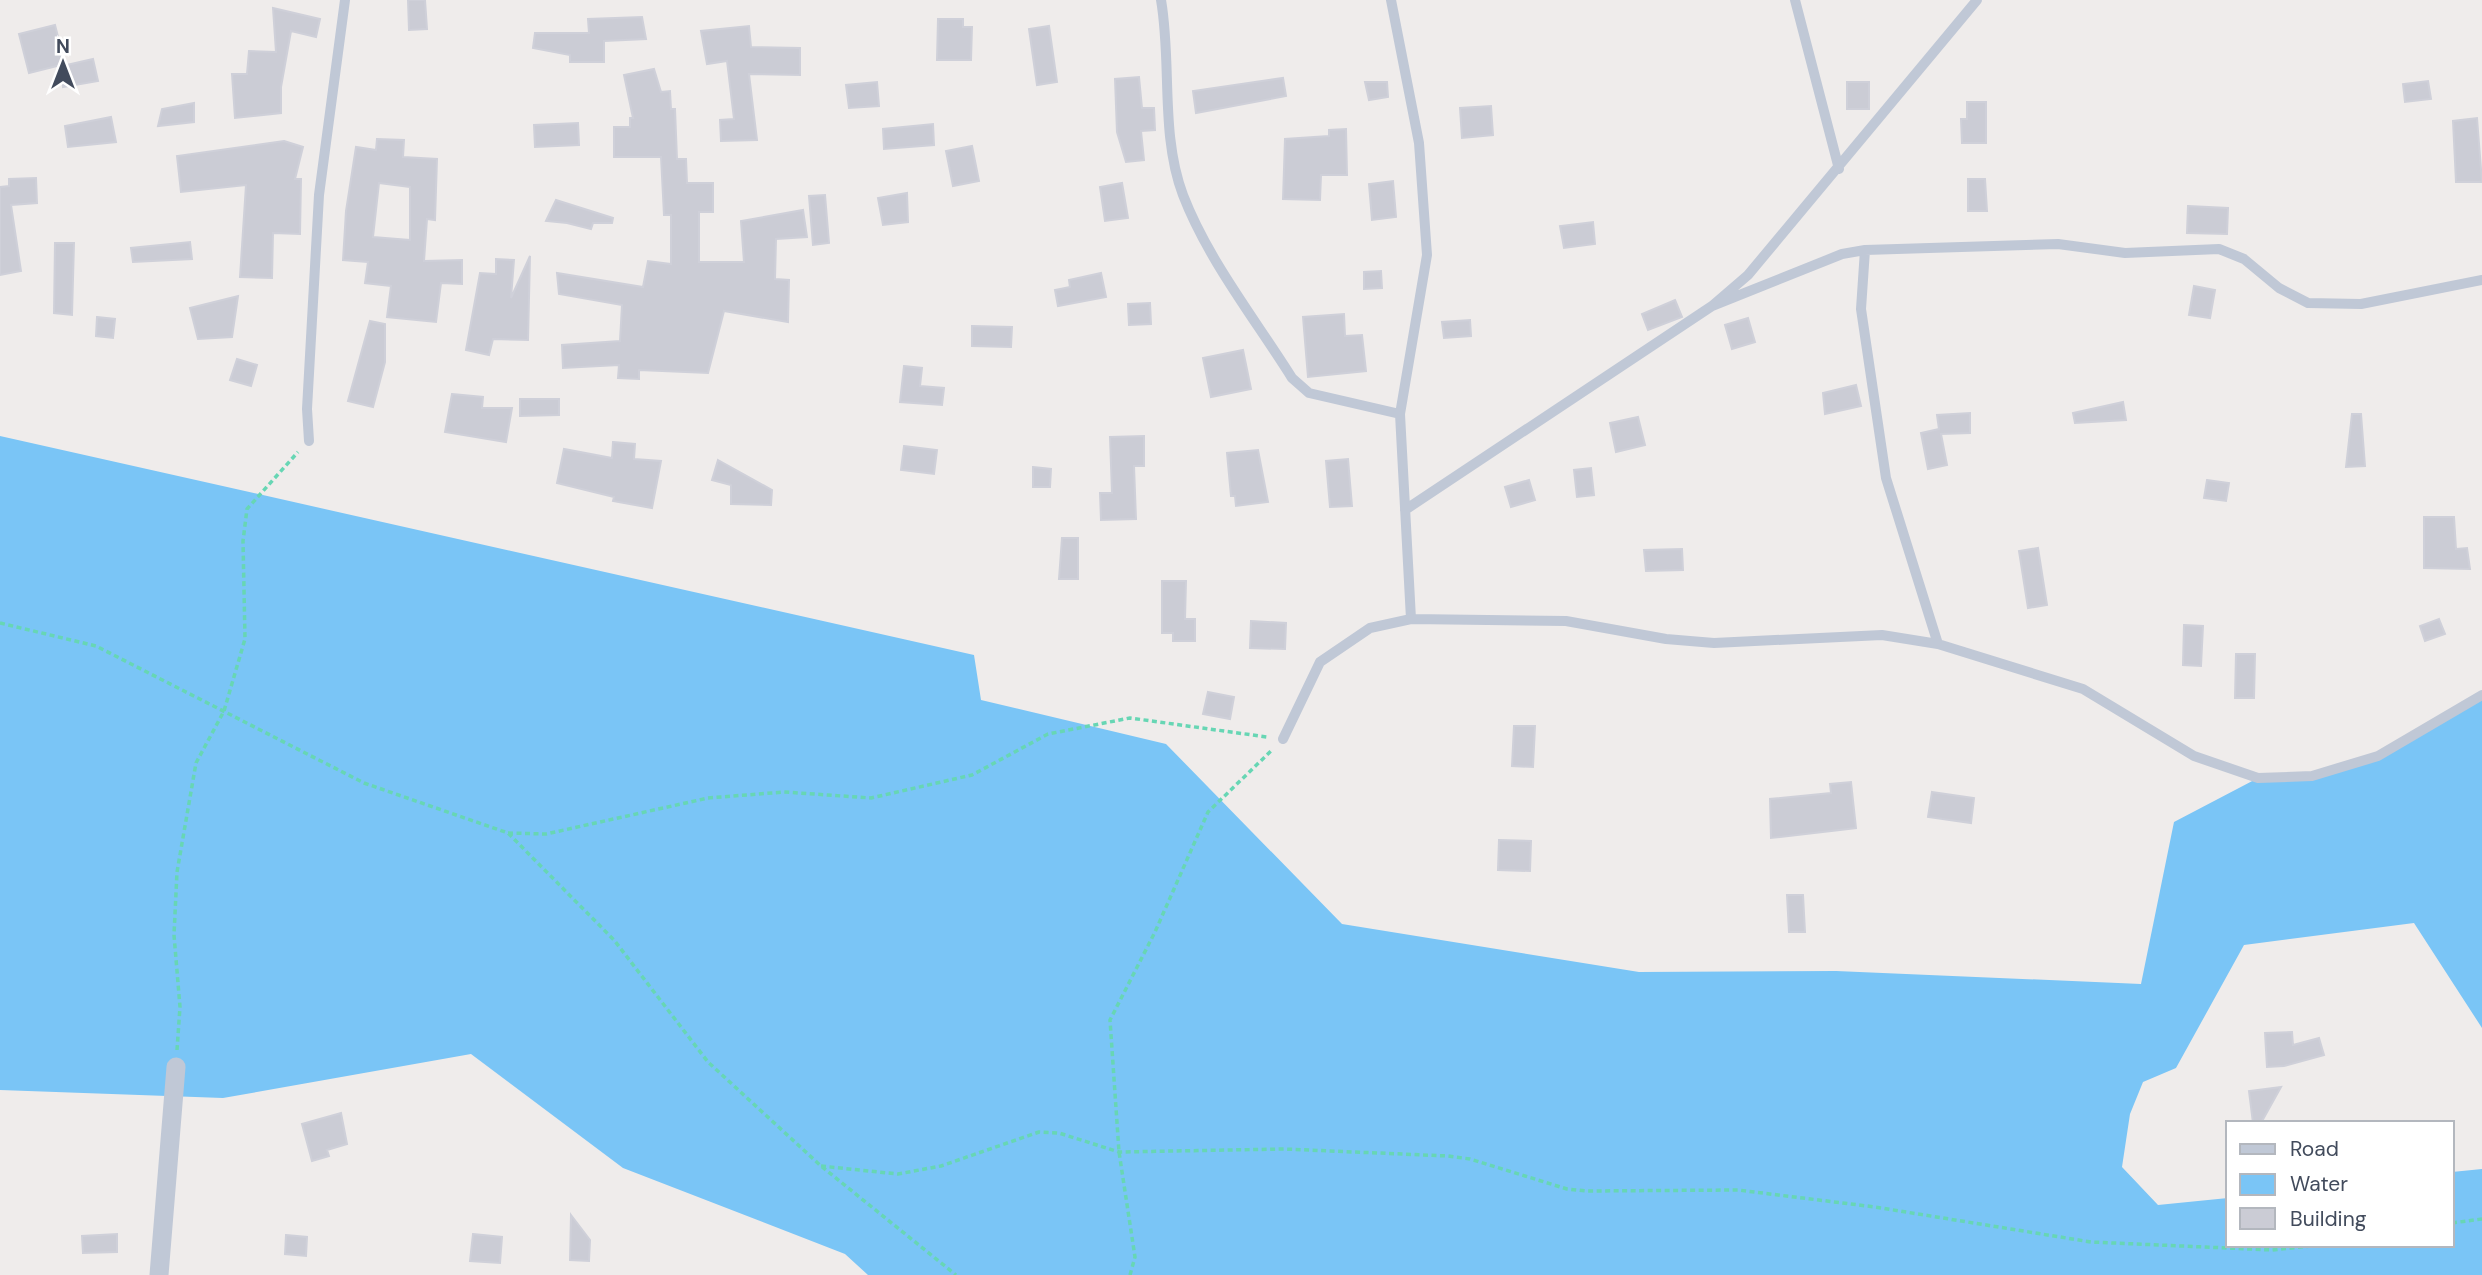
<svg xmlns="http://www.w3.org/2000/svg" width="2482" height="1275" font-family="'DM Sans',sans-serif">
<rect width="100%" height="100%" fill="#efeceb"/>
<path fill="#7ac5f6" d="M0,436L974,655L981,700L1166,744L1342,924L1639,972L1836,971L2141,984L2174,822L2258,778L2312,776L2378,756L2482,695V1028L2414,923L2244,945L2176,1068L2143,1082L2130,1114L2122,1167L2158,1205L2228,1198V1245H2452V1172L2482,1169V1275H868L845,1254L623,1168L471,1054L223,1098L0,1090Z"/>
<path fill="#cbccd5" stroke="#cfd0d9" stroke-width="2" fill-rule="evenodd" d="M408,0H425L427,29L409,30Z
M273,8L320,19L316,37L291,31L281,87V113L235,118L232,74H247L249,51L276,52Z
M642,17L646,39L604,41V62H570V55L533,48L535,33H589L588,19Z
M938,19H963V27H972L971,60H937Z
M55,25L65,64L29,73L19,34Z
M749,26L751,47L800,48V75L749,74L757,140L721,141L720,120L734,119L727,61L707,64L701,31Z
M1049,26L1057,82L1037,85L1029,29Z
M93,59L98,81L63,87L62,66Z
M654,69L661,92L670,91L671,109H675L677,159H686L687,183H713V212H699V262H744L741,221L803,210L807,237L776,239L775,279L789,280L788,322L724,311L708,373L639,370V379L618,378L619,365L563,368L562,345L620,341L622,305L559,294L557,273L643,287L648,261L671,264V215H664L661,157H614V127H630V118H633L624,75Z
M1139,77L1142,108H1154L1155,130L1141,131L1144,160L1126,162L1117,132L1115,79Z
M1283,78L1286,96L1196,113L1193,91Z
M2428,81L2431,99L2405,102L2403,84Z
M877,82L879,106L849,108L846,85Z
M1365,82H1387L1388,97L1369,100Z
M1847,82H1869V109H1847Z
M1967,102H1986V143H1962L1961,119H1967Z
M194,103V122L158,126L162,109Z
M1491,106L1493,135L1462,138L1460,108Z
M111,117L116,142L68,147L65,126Z
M2477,118L2482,182H2456L2453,121Z
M578,123L579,145L535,147L534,125Z
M933,124L934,145L884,149L883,129Z
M1346,129L1347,175H1321L1320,200L1283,199L1285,139L1329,136V130Z
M377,139L404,140L403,157L437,159L435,220L427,219L424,261L462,260V284L441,283L436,322L387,317L391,286L365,283L368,262L343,260L346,211L356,147L376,150ZM379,183L410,187V240L373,237Z
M284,141L303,147L295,179H301L300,234L273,233L272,278L240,277L246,185L181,192L177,156Z
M972,146L979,181L953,186L946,151Z
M36,178L37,203L11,205L21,271L0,275V187L9,186V179Z
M1968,179H1985L1987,211H1968Z
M1393,181L1396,217L1372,220L1369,184Z
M1122,183L1128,218L1105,221L1100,187Z
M907,193L908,222L883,225L878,198Z
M825,195L829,243L813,245L809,196Z
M556,200L613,218L612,223H593L591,229L567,223L546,221Z
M2188,206L2228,208L2227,234L2187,233Z
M1593,222L1595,244L1564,248L1560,226Z
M190,242L192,259L133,262L131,248Z
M55,243H74L72,315L54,313Z
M530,256L528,340L493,339L489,355L466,350L480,273L496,274V259L514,260L511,298Z
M1381,271L1382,288L1364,289V272Z
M1101,273L1106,297L1058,306L1055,290L1070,287L1069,280Z
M2194,286L2215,290L2210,318L2189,315Z
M238,296L232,337L198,339L190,308Z
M1675,300L1682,317L1648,330L1642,314Z
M1150,303L1151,324L1129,325L1128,304Z
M1344,314L1345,336L1362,335L1366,371L1308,377L1303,317Z
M97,317L115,319L113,338L96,336Z
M1748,318L1755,342L1732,349L1725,325Z
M1470,320L1471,336L1444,338L1442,322Z
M370,321L385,324V362L373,407L348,401Z
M972,326L1012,327L1011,347L972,346Z
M1243,350L1251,389L1211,397L1203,358Z
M237,359L257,365L251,386L230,380Z
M904,366L922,368L920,386L944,388L942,405L900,402Z
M1856,385L1861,406L1825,414L1823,393Z
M452,394L483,397L482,408H512L506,442L445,432Z
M520,399H559V415L520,416Z
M2123,402L2126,420L2075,423L2073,413Z
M1970,413V433L1941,434L1947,465L1928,469L1921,433L1939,429L1937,415Z
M2352,414H2361L2365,466L2346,467Z
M1638,417L1645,445L1616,452L1610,423Z
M1144,436V466H1134L1136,519L1101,520L1100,493H1112L1110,437Z
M613,442L635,444L634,459L661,461L652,508L613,501L614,497L557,483L564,449L612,458Z
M904,446L937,450L934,474L901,470Z
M1258,450L1268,502L1236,506L1235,496H1231L1227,453Z
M1348,459L1352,506L1330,507L1326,461Z
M718,460L772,490L771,505L731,504V485L712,480Z
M1033,467L1051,469L1050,487H1033Z
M1591,468L1594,495L1577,497L1574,470Z
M1529,480L1535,500L1511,507L1505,487Z
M2207,480L2229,483L2226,501L2204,498Z
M2424,517H2454L2456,549L2467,548L2470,569L2424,568Z
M1062,538H1078V579H1059Z
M2038,548L2047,605L2028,608L2019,551Z
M1682,549L1683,570L1646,571L1644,550Z
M1162,581H1186L1185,619H1195V641H1173V633H1162Z
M2439,619L2445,634L2425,641L2420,626Z
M1251,621L1286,623L1285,649L1250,648Z
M2184,625L2203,626L2201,666L2183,665Z
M2236,654H2255L2254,698H2235Z
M1208,692L1234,697L1230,719L1203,714Z
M1514,726H1535L1533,767L1512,766Z
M1851,782L1856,828L1771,838L1770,799L1831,793L1830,784Z
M1932,792L1974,798L1971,823L1928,817Z
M1499,840L1531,841L1530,871L1498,870Z
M1787,895H1803L1805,932H1789Z
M2292,1032L2293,1045L2319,1038L2324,1055L2284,1066L2267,1067L2265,1033Z
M2281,1087L2261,1123H2253L2249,1091Z
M341,1113L347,1144L327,1150L329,1156L312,1161L302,1124Z
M571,1215L590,1240L589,1261L570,1260Z
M117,1234V1252L83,1253L82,1236Z
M473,1234L502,1237L500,1263L470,1261Z
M286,1235L307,1237L306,1256L285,1254Z"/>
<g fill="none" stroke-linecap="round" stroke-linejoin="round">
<path stroke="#67d6b4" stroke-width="3.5" stroke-dasharray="5 3.5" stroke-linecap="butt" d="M0,623L96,646L364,783L508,833L614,940L708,1062L821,1166L956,1275
M508,833L546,834L708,798L784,792L871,798L972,775L1048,734L1130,718L1267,737
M177,1050L180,1007L174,935L177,872L196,763L224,711L245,639L243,541L247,509L298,452
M821,1166L898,1174L941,1166L1039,1132L1059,1133L1119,1152L1284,1149L1448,1156L1470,1159L1567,1189L1587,1191L1738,1190L1875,1207L2091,1242L2272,1250L2320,1245
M2452,1223L2482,1219
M1130,1275L1135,1257L1119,1152L1110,1020L1155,932L1208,812L1273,749"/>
<path stroke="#c0c8d6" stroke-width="10" d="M1161,0C1172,63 1160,134 1183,195C1208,260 1255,319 1292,378L1309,393L1400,414
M1391,0L1419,143L1427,255L1400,414L1411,619
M1795,0L1839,169
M1865,250L1861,309L1886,478L1938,644
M1712,306L1842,254L1865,250L2058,244L2125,253L2219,249L2244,259L2279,288L2308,303L2361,304L2482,280
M309,441L307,409L319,195L345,0
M1405,510L1712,306L1748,275L1977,0
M1283,739L1320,662L1370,628L1411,619L1566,621L1666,639L1714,643L1882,635L1938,644L2083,689L2194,756L2258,778L2312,776L2378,756L2482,695"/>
<path stroke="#c0c8d6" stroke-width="19" d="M159,1275L176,1067"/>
</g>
<rect x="2226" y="1121" width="228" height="126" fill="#ffffff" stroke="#b3b7be" stroke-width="2"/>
<rect x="2240" y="1144" width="35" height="10" fill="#c0c8d6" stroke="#b3b7be" stroke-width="2"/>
<text x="2290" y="1156" font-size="21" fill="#424b5c">Road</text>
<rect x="2240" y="1174" width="35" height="21" fill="#7ac5f6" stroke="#b3b7be" stroke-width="2"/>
<text x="2290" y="1191" font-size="21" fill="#424b5c">Water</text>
<rect x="2240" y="1208" width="35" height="21" fill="#cbccd5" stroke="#b3b7be" stroke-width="2"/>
<text x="2290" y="1226" font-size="21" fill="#424b5c">Building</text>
<g transform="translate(63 63)" stroke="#ffffff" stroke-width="5" paint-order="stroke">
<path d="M0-5L12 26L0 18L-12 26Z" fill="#424b5c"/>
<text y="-10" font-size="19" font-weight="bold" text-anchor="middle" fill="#424b5c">N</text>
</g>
</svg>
